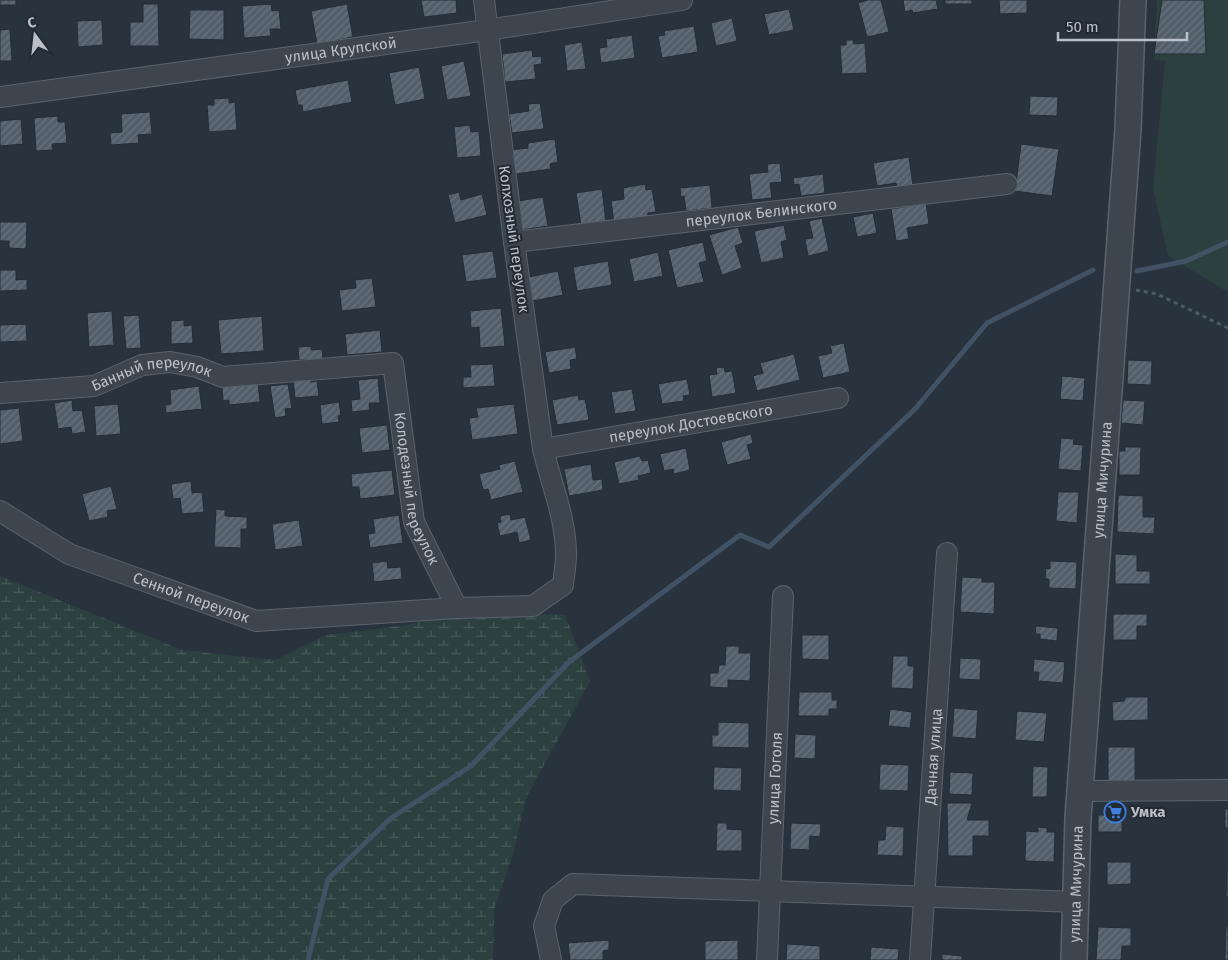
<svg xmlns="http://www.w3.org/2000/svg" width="1228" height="960" font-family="'Fira Sans',sans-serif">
<defs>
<pattern id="wetland-marsh" width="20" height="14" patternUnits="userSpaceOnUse" patternTransform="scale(1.25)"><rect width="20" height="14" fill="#2c4040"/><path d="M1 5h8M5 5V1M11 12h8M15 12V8" fill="none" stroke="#485a5a"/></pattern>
<pattern id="building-hatch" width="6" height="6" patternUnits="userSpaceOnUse" patternTransform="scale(1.25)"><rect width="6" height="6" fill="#525e69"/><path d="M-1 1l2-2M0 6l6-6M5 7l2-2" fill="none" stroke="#69737d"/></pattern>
</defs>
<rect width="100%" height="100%" fill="#29333e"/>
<path fill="#2c4040" d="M1157,0H1228V292L1168,256L1153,188L1165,61L1154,60Z"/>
<path fill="url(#wetland-marsh)" d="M0,576L182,650L275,660L326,635L407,625L474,611L565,615L590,681L526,798L514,851L494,910L493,960H0Z"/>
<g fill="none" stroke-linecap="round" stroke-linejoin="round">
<path stroke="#415265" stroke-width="5" d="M1137,271L1186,261L1228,242
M308,960L328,879L391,818L471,766L569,662L740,535L769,547L915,409L987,323L1093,270"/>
</g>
<path fill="url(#building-hatch)" stroke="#242c36" d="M0,0H16V5H0Z
M421,0H456L457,13L424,17Z
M868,0H881L889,32L867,37L858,3Z
M903,0H936L938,9L913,13L912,10L905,12Z
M945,0H972V4H945Z
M999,0H1027V13L1000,14Z
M1162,0H1204L1206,54H1154Z
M143,4H158L159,46H130V22H143Z
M271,4L272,11L279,10L281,29H270L271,36L244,38L242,6Z
M347,4L353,37L317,44L311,11Z
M789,9L794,30L769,35L764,14Z
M190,10H224V40L189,39Z
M732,18L737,41L716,46L711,23Z
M102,20L103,45L78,47L77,21Z
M694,26L698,52L662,58L658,36L665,35L664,31Z
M10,29L12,61H0V30Z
M632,35L635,58L601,63L599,48L607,47L606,39Z
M846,40H853L854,44L865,43L867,73L842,74L840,45H846Z
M582,42L586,69L567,71L564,45Z
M532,50L533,57L541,56L542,64L534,65L536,79L505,82L502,54Z
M464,61L471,96L447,100L441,66Z
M419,67L425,99L395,105L389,73Z
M348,80L352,102L303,112L302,105H298L295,90Z
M1030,96L1058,97L1057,116L1029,115Z
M229,98V103L235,102L237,130L209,132L207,105H214V99Z
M540,103L544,129L512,133L509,114L529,111L528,104Z
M150,112L152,134L138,135L139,143L111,145L110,133L122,132L121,114Z
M58,116V122H65L67,143L52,144L53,150L36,151L34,118Z
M21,119L23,144L0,146V121Z
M470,125L471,132L479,131L481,156L457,158L454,127Z
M555,139L558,162L550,164L551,169L515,174L511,150L528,148V143Z
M1021,144L1059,149L1052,196L1015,191Z
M909,157L913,185L897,187L896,183L877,186L873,163Z
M780,163L782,182L770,183L772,198L752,200L749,174L768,172L767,164Z
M823,174L825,193L801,196L799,184L794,185L793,178Z
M645,184L646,190L652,189L656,212L648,213L647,219L614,223L611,201L624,199L623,188Z
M710,185L712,208L686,211L684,196L681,197L680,188Z
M602,189L606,222L581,225L576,193Z
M459,192L461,200L482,194L487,215L455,223L448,195Z
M543,197L548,226L522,230L518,201Z
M926,203L929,224L907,228L909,239L896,241L891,209Z
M873,213L877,233L857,237L853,217Z
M822,218L829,251L808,256L805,239L813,238L809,221Z
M0,222H27L26,249L9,248V241H0Z
M784,225L787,240L781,242L784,258L761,263L754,231Z
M738,227L743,243L735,246L742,268L722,275L709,235Z
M703,242L707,261L699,263L704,282L677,288L668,250Z
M493,251L497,278L466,282L462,255Z
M658,252L663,276L634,282L629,259Z
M608,261L612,285L577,291L573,267Z
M0,270H16V280L27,279V290L0,291Z
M558,271L563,295L533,301L529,277Z
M372,278L376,307L342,311L339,290L356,288L355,280Z
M501,308L505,346L480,348L479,327L471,328L470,311Z
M112,311L114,345L89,347L87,313Z
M139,315L141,348L126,349L123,316Z
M262,316L264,351L221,354L218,320Z
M184,320V326L192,325L193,343L171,344V321Z
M26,324L27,341L0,342V325Z
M380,330L382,352L347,355L345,334Z
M844,343L850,372L823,378L818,356L832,353L830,346Z
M311,346V350L322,349L323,359L299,360L298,347Z
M575,347L577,359L570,360L571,369L549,373L545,352Z
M794,354L800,380L757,391L753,376L763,373L760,363Z
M1128,360L1152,361L1151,385L1127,384Z
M493,364L495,386L463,388V377H471L470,365Z
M724,367L725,372L732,371L736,393L712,397L709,375L717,374L716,368Z
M1062,376L1085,378L1083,401L1060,399Z
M311,378V382L317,381L319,396L295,398L293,380Z
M378,378L380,403H369L370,410L352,412L351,400L360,399L358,380Z
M687,379L690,395L683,396L684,401L662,404L658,384Z
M258,382L260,402L229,405V400L223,401L222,385Z
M288,384L292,408L285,409L286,416L275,418L270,386Z
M199,386L202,409L166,413L165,405L171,404L170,390Z
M632,389L636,411L615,414L611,392Z
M578,395L579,400L585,399L589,420L557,425L552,400Z
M72,400L73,411L82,410L86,432L72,434L71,427L58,429L54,403Z
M1123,400L1145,401L1143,425L1121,423Z
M339,402L341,415L338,416L339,422L322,424L320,405Z
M118,404L121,434L96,436L94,406Z
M514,404L518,434L472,440L469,418L478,417L476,408Z
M19,408L23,441L0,444V410Z
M387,425L390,450L362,453L359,428Z
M751,434L753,443L747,445L751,459L727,465L721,442Z
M1061,438L1074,439L1073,444L1083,445L1081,471L1058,469Z
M1125,447H1141L1140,475H1119V451H1125Z
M686,448L690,470L674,474L673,469L664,471L660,454Z
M640,456L642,461L648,460L651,473L638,476L639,480L619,484L614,462Z
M515,461L523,492L491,500L488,489L483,490L479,474L500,469L499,465Z
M591,464L593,480L602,479L603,490L569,496L564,469Z
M392,470L395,495L360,499L359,487H352L351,474Z
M191,481L192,493L202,492L204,512L182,514L180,498L173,499L171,484Z
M111,486L117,509L107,511L108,517L89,521L82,494Z
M1058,492H1079L1077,523L1056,521Z
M1118,495L1143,496V517H1155L1154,534L1117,532Z
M216,509L225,510V516L247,517V529H241V548L214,547Z
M510,514L511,520L525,517L531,540L519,543L517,532L500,536L497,523L501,522L500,516Z
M399,515L403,543L370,548L368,534L375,533L373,519Z
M299,520L303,546L275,550L272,524Z
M1115,554L1137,555V571H1150V584H1115Z
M387,561L388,568L401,567L402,579L374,582L372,563Z
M1050,561L1077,562L1076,589L1049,588V579H1045L1046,568L1050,569Z
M962,577L982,578V582H995L994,614L960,612Z
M1113,614H1147V626H1137V640H1113Z
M1036,626L1058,628L1057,641L1040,639V634H1035Z
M802,635H829V660L802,659Z
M726,646H739V653H751L750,681L728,680V688L710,687V673H718L719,665H725Z
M893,656H908V666H914L913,689L891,688Z
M960,658L981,659L980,680L959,679Z
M1034,659L1065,662L1063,683L1038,681L1039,672H1033Z
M799,692H832V700H837V709H829V716H798Z
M1126,697H1148V720L1113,721L1112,702L1124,701Z
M954,708L978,710L976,739L952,737Z
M890,709L912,712L910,728L888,726Z
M1017,711L1047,713L1044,742L1015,740Z
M718,722L749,723V748L712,747V735H718Z
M795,734L816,735L815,759L794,758Z
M1108,747H1135V781H1108Z
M880,764L909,765L908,791L879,790Z
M1033,766L1048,767L1047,797H1032Z
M714,767L742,768L741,791L713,790Z
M950,772L973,773L972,795L949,794Z
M947,803H972L967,820H989V836H973V856H948Z
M1225,809H1228V828H1225Z
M1098,815H1122V832H1098Z
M717,823H727V829L742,830V851H716Z
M791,823L821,824L820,837L810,836L809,850L790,849Z
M886,826L904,827L903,856L877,855L878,840H885Z
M1038,827L1047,828V832H1055L1054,862L1025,861L1026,831L1038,832Z
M1107,862H1131V884L1107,885Z
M1227,864H1228V897H1226Z
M1226,926H1228V960H1225Z
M1098,927L1131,928V946H1122L1121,960H1096Z
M609,940V950L603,951V960H570L568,943Z
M738,940V960H705V941Z
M787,944L820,946V960H786Z
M871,947L899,949L898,960H870Z
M942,954L962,956V960H942Z"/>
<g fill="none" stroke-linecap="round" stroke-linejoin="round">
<g stroke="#5b636c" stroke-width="22">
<g id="minor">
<path id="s1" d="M0,97L487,30L682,0"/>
<path id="s2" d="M514,242L1007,184"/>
<path id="s3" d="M0,393L94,386L142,365L170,362L197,367L223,377L393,363L414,522L457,608"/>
<path id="s4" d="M543,449L838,398"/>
<path id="s5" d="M0,511L69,554L256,621L457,608L533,606L563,585C564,575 566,565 566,554C566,519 551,483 543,449L514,242L484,0"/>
<path d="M1080,791L1228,790"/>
<path d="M551,960L544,926L553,900L573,884L1076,902"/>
<path id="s6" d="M767,960L783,596"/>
<path id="s7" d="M920,960L947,553"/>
</g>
</g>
<g stroke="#5b636c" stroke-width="28">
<g id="tertiary">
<path id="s8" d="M1074,960L1078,818L1128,129L1133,0"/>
</g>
</g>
<path stroke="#4b5d5e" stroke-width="3" stroke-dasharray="4 4" stroke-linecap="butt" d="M1136,290L1157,294L1228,328"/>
<use href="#minor" stroke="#3d454f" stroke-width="20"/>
<use href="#tertiary" stroke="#3d454f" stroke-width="25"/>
</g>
<defs>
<g id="supermarket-ring" transform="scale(1.125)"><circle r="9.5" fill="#222a34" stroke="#3f7fe0" stroke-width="1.5"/><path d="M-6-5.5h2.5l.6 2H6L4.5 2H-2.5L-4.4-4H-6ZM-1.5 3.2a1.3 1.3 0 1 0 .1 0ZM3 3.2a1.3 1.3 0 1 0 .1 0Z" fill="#3f7fe0"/></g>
</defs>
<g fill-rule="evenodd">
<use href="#supermarket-ring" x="1115" y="812"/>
</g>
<g text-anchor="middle" stroke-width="4" stroke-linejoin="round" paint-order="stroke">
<g font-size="15" fill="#b9c0c9" stroke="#222a34">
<text dy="5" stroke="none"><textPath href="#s1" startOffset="344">улица Крупской</textPath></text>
<text dy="5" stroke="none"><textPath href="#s2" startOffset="249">переулок Белинского</textPath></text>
<text transform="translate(514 239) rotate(82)" y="5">Колхозный переулок</text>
<text dy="5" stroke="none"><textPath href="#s3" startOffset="155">Банный переулок</textPath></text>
<text dy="5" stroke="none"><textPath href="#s4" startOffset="150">переулок Достоевского</textPath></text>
<text dy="5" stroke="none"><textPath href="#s8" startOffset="481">улица Мичурина</textPath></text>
<text dy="5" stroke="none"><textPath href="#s3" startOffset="529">Колодезный переулок</textPath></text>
<text dy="5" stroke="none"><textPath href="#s5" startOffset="211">Сенной переулок</textPath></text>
<text dy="5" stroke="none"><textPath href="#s7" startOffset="204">Дачная улица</textPath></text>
<text dy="5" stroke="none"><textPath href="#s6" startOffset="182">улица Гоголя</textPath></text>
<text dy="5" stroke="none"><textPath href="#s8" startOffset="76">улица Мичурина</textPath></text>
</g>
<g font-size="15" font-weight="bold" fill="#b9c0c9" stroke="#222a34" text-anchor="start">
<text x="1131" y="817">Умка</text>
</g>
</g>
<g transform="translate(35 35) rotate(345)" stroke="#222a34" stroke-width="4" paint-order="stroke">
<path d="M0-4L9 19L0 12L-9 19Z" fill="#b9c0c9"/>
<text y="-8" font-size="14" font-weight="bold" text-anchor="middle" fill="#b9c0c9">С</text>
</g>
<path d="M1058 32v8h129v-8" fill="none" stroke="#b9c0c9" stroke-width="2.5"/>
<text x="1066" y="32" font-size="15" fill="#b9c0c9" stroke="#222a34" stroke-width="4" paint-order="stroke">50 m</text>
</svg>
